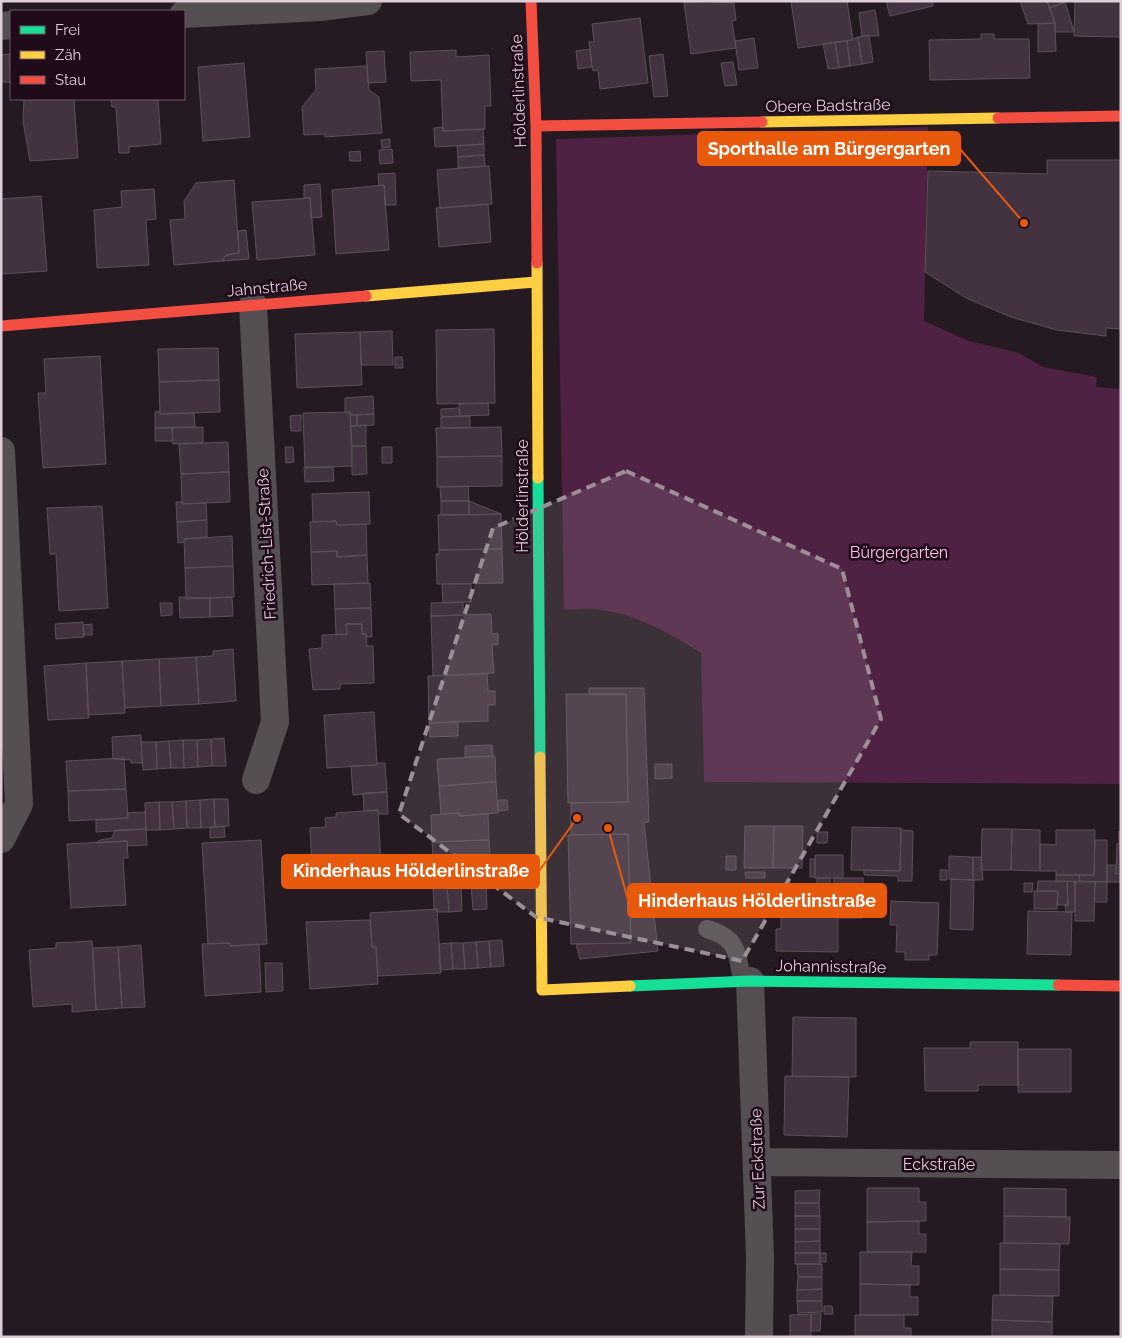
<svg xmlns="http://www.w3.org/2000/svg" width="1122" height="1338" font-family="Raleway,sans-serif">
<rect width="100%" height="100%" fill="#251922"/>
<path fill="#4f2244" d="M928,127L924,321L969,341L1019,353L1043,367L1097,377L1096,387L1121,389V784L704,782L701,653C668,632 634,613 595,609C585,608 574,610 564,610L556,139Z"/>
<path fill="#43323f" stroke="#5c5159" d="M699,1L734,3L736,20L732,21L736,48L691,54L684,3Z
M791,1H847L853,40L798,48Z
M886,1H932L933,6L890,16Z
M1020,1H1047L1055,23L1028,24Z
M1047,1H1065V2L1050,8Z
M1075,1H1121V37L1074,36Z
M1065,2L1066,5L1074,32H1055V23L1050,8Z
M875,10L879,36H862L859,13Z
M640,18L648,83L600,89L598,70L593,71L592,67L589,42H594L592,24Z
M1055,23L1056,51L1038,52V24Z
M981,34H994V39H1029L1030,78L930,80L929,40L981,39Z
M869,35L873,62L862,64L858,37Z
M858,37L862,64L850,66L847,41Z
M754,38L758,68L739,70L735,41Z
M847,41L850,66L839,68L835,42Z
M835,42L839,68L828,69L823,44Z
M590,49L592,67L578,69L576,51Z
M456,50V57L489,55L491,106H485V129L443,131L441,80L411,81L410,52Z
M384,51L386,82L368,83L366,52Z
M9,54L11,82H1V55Z
M663,54L668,96L654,97L649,56Z
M733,62L737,85L725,86L721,63Z
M244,63L250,137L203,141L198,67Z
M367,66L369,90L379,97L382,133L325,137V134L304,135L302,107L316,90L315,69Z
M24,99H74L78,158L30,161L23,121Z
M111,99H158L161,144L129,147V153H119L116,107H112Z
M443,127V131L483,129L484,144L435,147L434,128Z
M390,139V147L382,148L381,140Z
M484,144V155L458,157L457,146Z
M392,149L393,163L380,164L379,150Z
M360,151L361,161H350L349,152Z
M484,155L485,166L458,168V157Z
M1047,160H1121V329L1106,328V336L1057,330L1011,317L966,298L925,272L928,171L1047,174Z
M489,166L492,204L440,208L437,170Z
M395,173L396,205H385L384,185L379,186L378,174Z
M234,180L239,253L226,255L222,261L174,265L170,220L185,219L184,201L196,183Z
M320,184L322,217L311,218L310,198H304V185Z
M384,185L389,250L336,254L332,190Z
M154,189L156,219L146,220L149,265L97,268L94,210L122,207L121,191Z
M41,196L47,271L1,274V199Z
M310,198L315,255L257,260L252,202Z
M488,204L491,242L439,247L436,208Z
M246,230L249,259L222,261L226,255L239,253L238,231Z
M494,329L495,403L437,404L436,330Z
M392,331L393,365H361L360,332Z
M360,332L362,385L297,388L295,334Z
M218,348L219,380L159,382L158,349Z
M100,356L106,464L43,468L38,393H46L44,359Z
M395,357H402L403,368H395Z
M219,380L220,412L160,414L159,382Z
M373,396L374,414L350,415V412H345V398Z
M488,403L489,415L460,416L459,404Z
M459,408L460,416L441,417V409Z
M160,411V414L194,413L195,427L155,428V412Z
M350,412L352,466L305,468L303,413Z
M374,414V425L357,426V415Z
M301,415V431H291L290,416Z
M350,415H357V426H351Z
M470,416V428H441V417Z
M366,425V446H352L351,426Z
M203,427V443L173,444L172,428Z
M501,427L502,456L437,457L436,428Z
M155,428H172L173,441H155Z
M228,442L229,472L181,474L179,444Z
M352,446H366L367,474L352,475Z
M285,447H293L294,462L286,463Z
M382,447H392V463H382Z
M502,456V486L437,487V457Z
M304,467H333L334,481L305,482Z
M229,472L230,502L182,504L181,474Z
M468,486L469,501H441L440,487Z
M369,492L370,524L337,525L336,521L313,522L312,494Z
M441,501H469V515H441Z
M469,501L501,514L469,515Z
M176,502H182V504L206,503L207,520L177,522Z
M102,506L108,608L59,611L56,554H50L47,508Z
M501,514L502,549L439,550L438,515Z
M207,520V537L184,539V542L178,543L177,522Z
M336,521L337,525L366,524L367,555L337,557V551L311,552L310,522Z
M232,536L233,566L185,568L184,539Z
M502,549L503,583L437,584L436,554H439V550Z
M337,551V557L367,555L368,583L312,585L311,552Z
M233,566L234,597L186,599L185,568Z
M370,583L371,608L335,609L334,584Z
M442,584H471V602L443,603Z
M179,597L210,598V617L180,618Z
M232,597L233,616L210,617V598Z
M463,602V615L431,616V603Z
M160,603H172V615L161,616Z
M371,608L372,637H366V634H362V624H346L347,634L336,635L335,609Z
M491,614L492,634L498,633V645H492L494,673L433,676L431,616Z
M83,622L84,637L56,639L55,624Z
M92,624V635H84L83,625Z
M346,624H362V634H366L367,646H373L374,683L340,684V689L313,690L309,649L322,648V635L347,634Z
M233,649L236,701L199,704L196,657L213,656V651Z
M196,657L199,704L161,706L159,659Z
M159,659L161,706L125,708L122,661Z
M122,661L125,713L88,715L86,663Z
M86,663L89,718L48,720L44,666Z
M487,674L488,691H495V705H488V721L429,723L428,676Z
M589,688H644L649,822L644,823L658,951L580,959L576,944L631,943L628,834L571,835V803L628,802L626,694H589Z
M566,694H626L628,802L568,803Z
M374,712L377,765L327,768L324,715Z
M458,722V736L430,737L429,723Z
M141,735L142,763H131V760L113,759L112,737Z
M224,738L226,766H212L211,739Z
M211,739L212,766L198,767L197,740Z
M183,740H197L198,767L184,768Z
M183,740L184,768H171L169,741Z
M169,741L171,768L157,769L156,742Z
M141,742H156L157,769L143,770Z
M492,745L493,756L465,757V746Z
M495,756L496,782L439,786L437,759Z
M124,758L126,789L68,791L66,761Z
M377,763H385L387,792L353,795L351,766L377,765Z
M655,764H672V778L655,779Z
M496,782L498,813L460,816L459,813L441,814L439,786Z
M126,789L128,818L69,821L68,791Z
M387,792L388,814H379L378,810L364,811L363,793Z
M214,799H228L229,826L215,827Z
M214,799L215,827L201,828L200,800Z
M200,800L201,828H187L186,801Z
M498,800H507L508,810L498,811Z
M186,801L187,828L174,829L172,802Z
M159,802H172L174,829L160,830Z
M159,802L160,830H146L145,803Z
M378,810L381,864L338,866V863L312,865L310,828L326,827L325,818L336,817V813Z
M145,812L146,829L96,832V820L128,818L127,813Z
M459,813L460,816L488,814L489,840L432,842L431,815Z
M224,826L225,837L210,838V827Z
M745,826H774L773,868H744Z
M774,826H803L802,868H773Z
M852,827L901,828L900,871L851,870Z
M146,829L147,845L127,846V841L96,843L100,840L112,838L115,830Z
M982,829H1012L1011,870H981Z
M1012,829L1040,830V871L1011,870Z
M901,830L913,831L912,881H898V876L864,875V870L900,871Z
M1056,830H1095L1094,875H1056V871H1040V844L1056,845Z
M1119,831L1121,873L1116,874L1117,844H1119Z
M817,832H828L827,843H817Z
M628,834L631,943L571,944L568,835Z
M261,840L267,944L230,946V943L208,944L202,843Z
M489,840L491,868L434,871L432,842Z
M1095,840H1107V882L1080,881L1079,875H1094Z
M127,841L128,858H123L126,905L71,908L67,844Z
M815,855H843V878H815Z
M726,856H736V870H726Z
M949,856L973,857V880L949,879Z
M973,857H981L983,880H973Z
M810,859H815V877H810Z
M1107,865H1116V874L1120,873V882H1107Z
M940,870H947V880H940Z
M745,872H765V878H746Z
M1056,875H1079L1080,881L1056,882Z
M817,878H830V885H817Z
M834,878H863V918H838V890H834Z
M951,879L974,880L973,930L950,929Z
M1038,881H1067L1068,905H1057L1058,891H1037Z
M1067,881L1075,882V912H1066L1065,905H1068Z
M1075,882H1095L1094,921H1075Z
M1095,882H1107V902H1094Z
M486,883L487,909L473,910L471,884Z
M1024,883H1033L1032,892H1024Z
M461,884L462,911L449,912L447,885Z
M447,885L449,912H437V909L434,910L433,886Z
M781,889L838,890V952L776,951V929H781Z
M1034,891H1058L1057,909H1034Z
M891,901L939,903L937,955H929V960H905V952H896L897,925H890Z
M437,909L441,973L378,976L376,947H372L370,913Z
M1028,911L1072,912L1071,955L1027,954Z
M370,920L372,947H376L378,984L310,989L306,922Z
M502,940L504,966L491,967L489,941Z
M92,941L96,1010L72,1012V1004L33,1007L29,950L56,948V943Z
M489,941L491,967L478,968L476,942Z
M476,942L478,968L465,969L463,943Z
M230,943V946L259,944L261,992L205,996L202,944Z
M451,943L453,969L440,970L439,944Z
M451,943H463L465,969H453Z
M141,945L145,1007L122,1008L118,947Z
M118,947L122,1008L96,1010L93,948Z
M265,963H282L283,991L266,992Z
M793,1017L856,1018V1077L792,1076Z
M970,1042H1018V1085H978V1091H925L924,1048H970Z
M1018,1049H1071V1092H1018Z
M785,1076L849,1077L847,1137L784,1135Z
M867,1188H919V1202H926V1221L867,1222Z
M1004,1188L1066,1189V1217L1004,1216Z
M820,1190L819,1203H795V1191Z
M795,1203H819L820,1216H795Z
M795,1216H820V1229H795Z
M1004,1216L1070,1217L1069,1244L1004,1243Z
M919,1221V1234H926V1252H867V1222Z
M795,1229H820V1241L795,1242Z
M820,1241V1253H795V1242Z
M1000,1243L1060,1244L1059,1270L1000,1269Z
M860,1252H912L911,1266H919V1285L860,1284Z
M795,1253H820V1264H795Z
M820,1253H826V1262H820Z
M797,1264H822V1277H798Z
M1000,1269L1059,1270V1296L1000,1295Z
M798,1277H822V1289L797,1290Z
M860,1284L910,1285V1297H918V1315H860Z
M822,1289V1301H797V1290Z
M993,1295L1053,1296L1052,1322L992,1320Z
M797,1301H822V1312L798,1313Z
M824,1306H832L833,1314H824Z
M811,1314V1337H790V1315Z
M811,1314H821L820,1331H811Z
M855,1315H904V1328H911V1337H855Z
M992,1320L1052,1322V1337H992Z"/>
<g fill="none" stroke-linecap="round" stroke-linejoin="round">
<path stroke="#554f53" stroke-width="18" d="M707,929C738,938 737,952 742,981"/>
<path stroke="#554f53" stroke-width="28" d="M184,14L320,7L368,1
M1,26L11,25
M253,305L275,722L256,780
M1,451L19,804L1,839
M750,981L760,1257L759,1337
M757,1162L1121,1165"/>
<path stroke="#16e098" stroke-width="11" d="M538,478L540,757
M630,986L750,981L1058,985"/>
<path stroke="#ffcf43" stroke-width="11" d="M762,122L998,118
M537,263L538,478
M366,296L536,282
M540,757L542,990L630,986"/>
<path stroke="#f24e42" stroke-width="11" d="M531,1L536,126L537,263
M998,118L1121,116
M536,126L762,122
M1,326L366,296
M1058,985L1121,986"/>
</g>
<path fill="#9d8f98" fill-opacity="0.2" stroke="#9d8f98" stroke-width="4" stroke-dasharray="10 6" stroke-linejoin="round" d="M626,471L842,569L881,719L742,961L536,917L399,814L493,528Z"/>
<g text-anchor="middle" stroke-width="5" stroke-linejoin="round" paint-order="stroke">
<g font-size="16" fill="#ddced8" stroke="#200b1b">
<text transform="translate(518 91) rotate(-92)" y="6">Hölderlinstraße</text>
<text transform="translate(828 105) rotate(-1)" y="6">Obere Badstraße</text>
<text transform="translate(267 287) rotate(-5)" y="6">Jahnstraße</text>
<text transform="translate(522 496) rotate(-90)" y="6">Hölderlinstraße</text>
<text transform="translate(266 544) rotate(-93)" y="6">Friedrich-List-Straße</text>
<text transform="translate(831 966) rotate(1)" y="6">Johannisstraße</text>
<text transform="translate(757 1159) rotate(-92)" y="6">Zur Eckstraße</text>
<text x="939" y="1170">Eckstraße</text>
</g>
<g font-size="16" fill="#fac2ea" stroke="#200b1b">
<text x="899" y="558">Bürgergarten</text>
</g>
</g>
<path fill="none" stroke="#e8590c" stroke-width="2" d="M1024 223L960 149M577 818L539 871M608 828L628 900"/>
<g fill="#e8590c" stroke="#200b1b" stroke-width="2">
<circle cx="1024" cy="223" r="5"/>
<circle cx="577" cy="818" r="5"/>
<circle cx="608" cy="828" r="5"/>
</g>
<g fill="#e8590c" stroke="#e8590c" stroke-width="2">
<rect x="698" y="132" width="262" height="33" rx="5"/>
<rect x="282" y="855" width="257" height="33" rx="5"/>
<rect x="628" y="884" width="258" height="33" rx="5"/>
</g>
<g font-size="18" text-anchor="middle" font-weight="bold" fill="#fff">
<text x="829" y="155">Sporthalle am Bürgergarten</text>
<text x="411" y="877">Kinderhaus Hölderlinstraße</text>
<text x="757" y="907">Hinderhaus Hölderlinstraße</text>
</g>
<rect width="1122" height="1338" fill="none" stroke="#ddced8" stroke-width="5"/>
<rect x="10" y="10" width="175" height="90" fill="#200b1b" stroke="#6c5967"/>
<rect x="20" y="26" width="25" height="8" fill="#16e098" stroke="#6c5967"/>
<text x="55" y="35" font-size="15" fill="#ddced8">Frei</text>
<rect x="20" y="51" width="25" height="8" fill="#ffcf43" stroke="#6c5967"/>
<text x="55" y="60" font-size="15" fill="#ddced8">Zäh</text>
<rect x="20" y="76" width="25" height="8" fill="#f24e42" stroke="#6c5967"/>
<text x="55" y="85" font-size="15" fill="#ddced8">Stau</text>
</svg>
